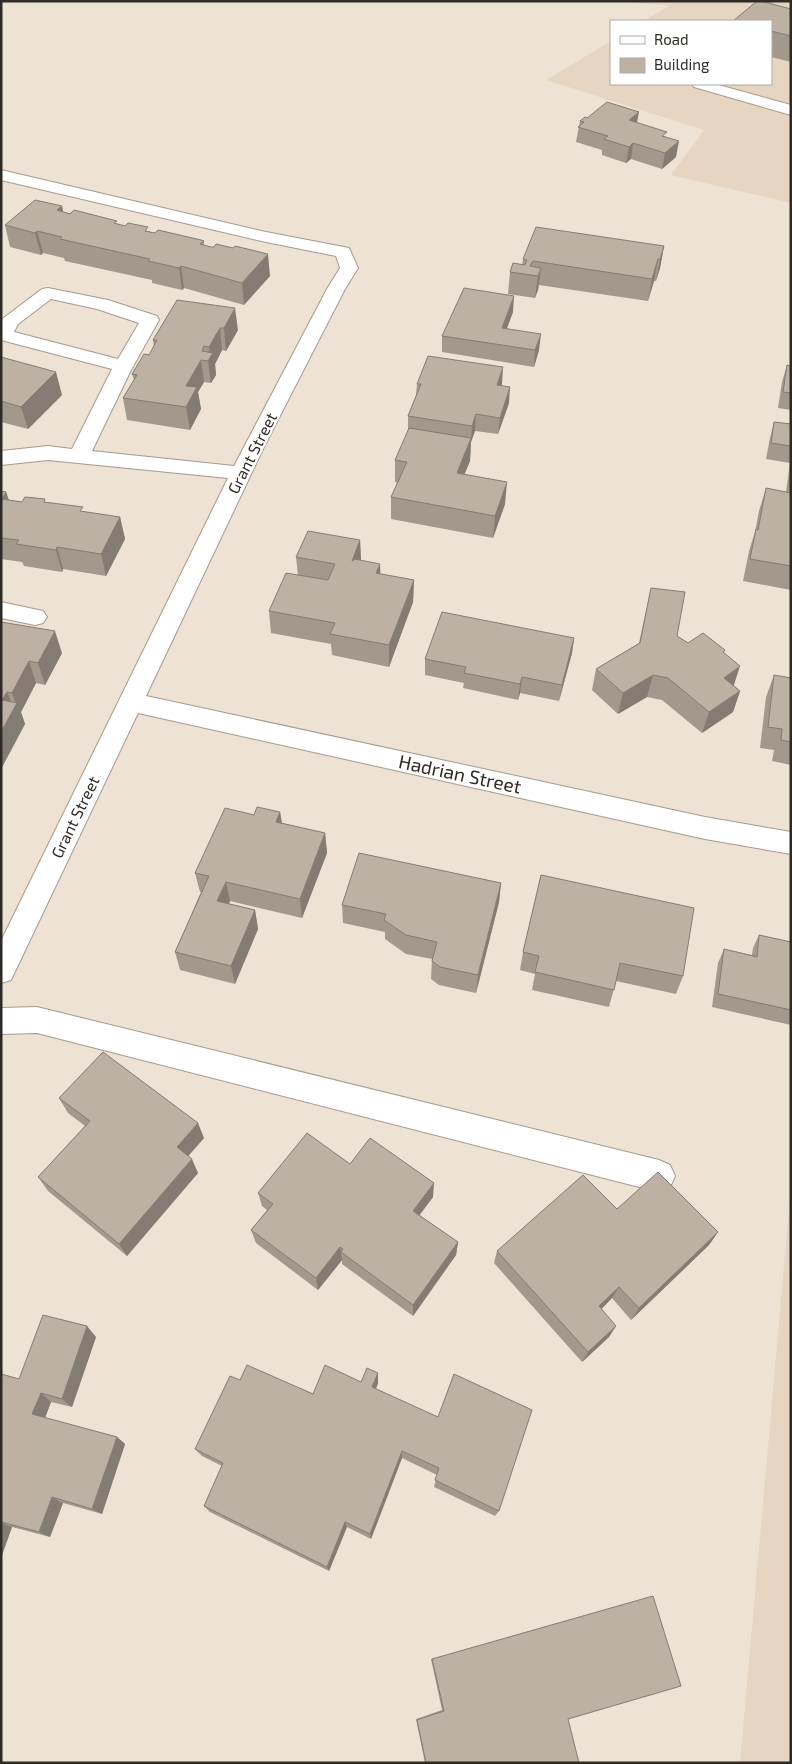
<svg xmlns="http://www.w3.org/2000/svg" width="792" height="1764" font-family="'Exo 2',sans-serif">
<rect width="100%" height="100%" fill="#ede2d3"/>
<path fill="#e6d6c1" d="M622,1H791V203L671,175L704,130L546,80L611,41V84H771V21H644L669,6Z
M791,1187V1763H740Z"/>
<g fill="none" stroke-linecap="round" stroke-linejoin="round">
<g stroke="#a59a8c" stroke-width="2">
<path id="minor" d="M692,84H715L791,105V115L694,87Z
M1,170L266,232L349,248L358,268L345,289L263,449L146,696L705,817L791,832V854L705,839L138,713L11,980L1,983V941L228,478L48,460L1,465V451L48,446L72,449L112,369L1,340V320L42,289L48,288L108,300L157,316L159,320L131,370L92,451L234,466L327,289L340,268L336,256L266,242L1,180ZM51,299L97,309L139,323L118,359L14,332L18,324Z
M1,602L43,611L47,617L43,623L35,625L1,618Z
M37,1007L659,1160L670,1165L675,1176L670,1187L659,1192L37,1033L1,1034V1008Z"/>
</g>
<use href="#minor" fill="#fff" fill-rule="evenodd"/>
</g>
<path fill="#a2988c" d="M791,9V62L771,57V21Z
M587,118L637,123L666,137L676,157L662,169L631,159L626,163L602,155V150L576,142L580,121Z
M62,206L63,212L155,233L204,241V245L270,276L244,305L184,288L182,290L152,283V280L65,261L64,258L43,253L41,255L10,247L5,225Z
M664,246L660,268L656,281H654L648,301L539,285L538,290L535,298L508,294L510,272L522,265L523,259Z
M177,300L238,330L226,351L222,350L215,364L216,375L211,383L204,382L198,392L201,409L190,430L127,420L123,398L134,380L132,374L149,355L154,346L153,340Z
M513,312L507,328L539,350L534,367L442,352V336Z
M1,357L62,395L28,429L1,422Z
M787,365L791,366V410L778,408L782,382Z
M417,384H502L501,386L509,403L498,434L475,431L471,442L470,461L464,474L505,504L493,538L391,519V497L398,483L395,482V460L408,431V416L416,395Z
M774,422L791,424V590L743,581L749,551L755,532L759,511L766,488L786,492L790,463L766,459L770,438Z
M1,491L6,492L9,500L22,502H46L84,512L120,517L125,539L106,576L63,569L62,572L24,566L22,562L1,559Z
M360,540L361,560L381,574L414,580L413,602L389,667L332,655L331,644L271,633L269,611L298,575L296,557Z
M651,588L677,636L688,643L725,650L724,653L734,686L740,691L733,712L702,733L662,700L647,697L618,714L592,690L596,669L639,643Z
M1,622L62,653L45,685L36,683L21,712L25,724L1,769Z
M574,638L572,653L559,701L520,693L518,700L463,688L464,683L425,675V659Z
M774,675L791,678V765L772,761L774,750L760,748L766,697Z
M280,812L282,823L325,833L327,853L302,918L230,901L229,904L255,910L258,929L235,984L180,970L175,952L201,892H200L195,873L254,815Z
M541,875L683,976L676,994L616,981L609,1007L532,990L535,974L520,970L523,952Z
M501,883L499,902L476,993L439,985L431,979L432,959L406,954L385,939V932L343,923L342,905Z
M759,935L791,942V1025L712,1007L718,963L724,949L752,955L753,948Z
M59,1098L204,1138L188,1156L198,1173L127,1256L48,1191L38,1177L85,1126L68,1113Z
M350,1164L433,1197L419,1215L458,1242L456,1255L413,1316L342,1264V1260L318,1290L256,1243L251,1230L267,1210L262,1206L258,1193Z
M617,1209L718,1232L709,1245L631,1320L612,1298L601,1309L616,1326L609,1337L582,1362L494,1263L497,1251Z
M96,1337L72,1407L51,1402L45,1418L117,1437L125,1444L102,1514L63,1503L50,1537L12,1527L2,1555H1V1374L19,1379Z
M378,1373V1383L376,1389L499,1511L495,1516L434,1487L437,1475L402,1458L371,1539L347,1527L329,1571L210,1512L204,1506L222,1466L202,1456L195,1449L240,1380L313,1394L361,1382Z
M431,1659H432L568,1719L579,1763H425L416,1719L442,1710Z"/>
<path fill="#847c72" d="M639,112L636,128L629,120Z
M679,141L676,157L662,169L665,153Z
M633,143L631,159L626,163L629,147Z
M62,206L66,228L57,210Z
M37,231L43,253L41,255L35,233Z
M664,246L660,268L656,281L660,259Z
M268,254L270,276L244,305L242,283Z
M658,259L654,281L648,301L652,279Z
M181,266L184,288L182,290L179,268Z
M541,268L538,290L535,298L538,276Z
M514,296L513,312L501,344L502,328Z
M235,308L238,330L226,351L224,328Z
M220,328L222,350L215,364L216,375L211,383L208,361L210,357L209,347Z
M541,334L539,350L534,367L535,350Z
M201,360L204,382L198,392L201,409L190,430L186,407V386Z
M503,367L502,384L496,402L497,385Z
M56,372L62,395L28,429L21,407Z
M510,387L509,403L498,434L500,418Z
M476,414L475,431L471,442L470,461L456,495L457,473L471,439L472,426Z
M507,482L505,504L493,538L495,516Z
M6,492L13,514L2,499Z
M120,517L125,539L106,576L101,554Z
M360,540L361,562L352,561Z
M57,547L63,569L62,572L56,550Z
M380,564L381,586L376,573Z
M414,580L413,602L389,667V645Z
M55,631L62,653L45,685L38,663Z
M574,638L572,653L559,701L562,685Z
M29,661L36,683L21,712L25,724L1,769L2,700L7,692L14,709L16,704L12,693Z
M740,666L733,688L724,678Z
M653,675L647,697L618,714L623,693Z
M522,677L520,693L518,700L520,684Z
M740,691L733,712L702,733L709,712Z
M280,812L283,832L276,822Z
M325,833L327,853L302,918L300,899Z
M226,882L230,901L222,920L217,901Z
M501,883L499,902L476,993L478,975Z
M255,910L258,929L235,984L231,966Z
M198,1123L204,1138L183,1162L177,1147Z
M192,1159L198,1173L127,1256L119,1244Z
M434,1183L433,1197L413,1224V1211Z
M718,1232L709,1245L631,1320L639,1308Z
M458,1242L456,1255L413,1316V1305Z
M340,1247L342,1260L318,1290L316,1278Z
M619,1287L612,1298L593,1318L599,1306Z
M87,1326L96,1337L72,1407L62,1399Z
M616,1326L609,1337L582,1362L588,1352Z
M378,1373V1383L373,1396L372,1387Z
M41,1393L51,1402L43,1423L32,1414Z
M117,1437L125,1444L102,1514L92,1509Z
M402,1451V1458L371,1539L370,1534Z
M52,1497L63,1503L50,1537L39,1532Z
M345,1522L347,1527L329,1571L327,1567Z
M1,1523L12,1527L2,1555H1Z"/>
<path fill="#bcb1a3" stroke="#847c72" d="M757,1H761L791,9V11L789,13H791V36L771,31V21H733Z
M607,102L639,112L629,120L667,132L662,136L679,141L665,153L633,143L629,147L604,139L608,136L578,127L584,122L580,121L585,117L587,118Z
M35,200L62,206L57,210L70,214L74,210L117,221L114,223L125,226L128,223L148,227L145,231L155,233L158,230L201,240L204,241L200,244L211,247H214L216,244L233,248L235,246L268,254L242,283L181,266L179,268L148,261L150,259L60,239L62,237L37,231L35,233L5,225Z
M536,227L664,246L660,259H658L652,279L533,261L530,266L541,268L538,276L510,272L513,263L525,265L527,260L523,259Z
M464,288L514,296L502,328L541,334L535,350L442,336Z
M177,300L235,308L224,328H220L209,347L204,346L202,351L213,353L208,361L201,360L186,386L197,387L186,407L123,398L137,375L132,374L144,354L149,355L157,340H153Z
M428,356L503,367L497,385L510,387L500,418L476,414L472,426L408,416L421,384H417Z
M1,357L56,372L21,407L1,401Z
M787,365L791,366V393L783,392Z
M774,422L791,424V446L771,443Z
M409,428L471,438L457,473L507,482L495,516L391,497L407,462L395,460Z
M766,488L791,493V566L750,559L756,529L758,530Z
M1,491L6,492L2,499L22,502L25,497L45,499L44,502L83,507L80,511L120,517L101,554L57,547L56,550L16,544L19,540L1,538Z
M308,531L360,540L352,561L355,559L380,564L376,573L414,580L389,645L330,634L335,623L269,611L286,573L328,580L335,564L296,557Z
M651,588L685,592L677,636L688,643L703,633L725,650L723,652L740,666L724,678L740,691L709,712L668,678L653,675L623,693L596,669L640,643Z
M442,612L574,638L562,685L522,677L520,684L464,673L466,667L425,659Z
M1,622L55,631L38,663L29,661L12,693L7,692L2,700L17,703L1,732Z
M774,675L791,678V742L781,740L782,729L768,727Z
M257,807L280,812L276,822L325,833L300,899L226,882L217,901L255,910L231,966L175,952L209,876L195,873L225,808L254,815Z
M359,853L501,883L478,975L440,967L432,961L437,942L406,935L384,920L386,914L342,905Z
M541,875L694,908L683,976L620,963L614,990L535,972L539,956L523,952Z
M759,935L791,942V1010L718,994L724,949L757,957Z
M103,1052L198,1123L177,1147L192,1159L119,1244L38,1177L90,1121L59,1098Z
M307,1133L350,1164L370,1138L434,1183L413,1211L458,1242L413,1305L341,1252L343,1249L340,1247L316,1278L251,1230L273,1204L258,1193Z
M658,1172L718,1232L639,1308L619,1287L599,1306L616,1326L588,1352L497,1251L583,1175L617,1209Z
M43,1315L87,1326L62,1399L41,1393L32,1414L117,1437L92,1509L52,1497L39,1532L1,1522V1374L19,1379Z
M247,1365L313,1394L325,1365L361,1382L367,1368L378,1373L372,1387L438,1417L454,1374L532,1410L499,1511L435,1480L439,1468L402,1451L370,1534L345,1522L327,1567L204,1506L223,1463L195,1449L230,1376L240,1380Z
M653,1596L681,1686L568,1719L579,1763H426L417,1720L444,1711L432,1659Z"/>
<g text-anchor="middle" stroke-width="4.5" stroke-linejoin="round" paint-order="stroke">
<g font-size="16" fill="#2f2a25" stroke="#fff">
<text transform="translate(252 453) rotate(-63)" y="6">Grant Street</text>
<text transform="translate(75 817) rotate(-64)" y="6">Grant Street</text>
</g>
<g font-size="19" fill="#2f2a25" stroke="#fff">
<text transform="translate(460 774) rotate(12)" y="7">Hadrian Street</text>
</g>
</g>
<rect width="792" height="1764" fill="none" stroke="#2f2a25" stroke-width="5"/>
<rect x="610" y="20" width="162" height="65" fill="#ffffff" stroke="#acaaa8"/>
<rect x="620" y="36" width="25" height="8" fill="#ffffff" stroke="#acaaa8"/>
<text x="654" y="45" font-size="15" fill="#2f2a25">Road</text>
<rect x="620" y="58" width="25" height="15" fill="#bcb1a3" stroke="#acaaa8"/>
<text x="654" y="70" font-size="15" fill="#2f2a25">Building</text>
</svg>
